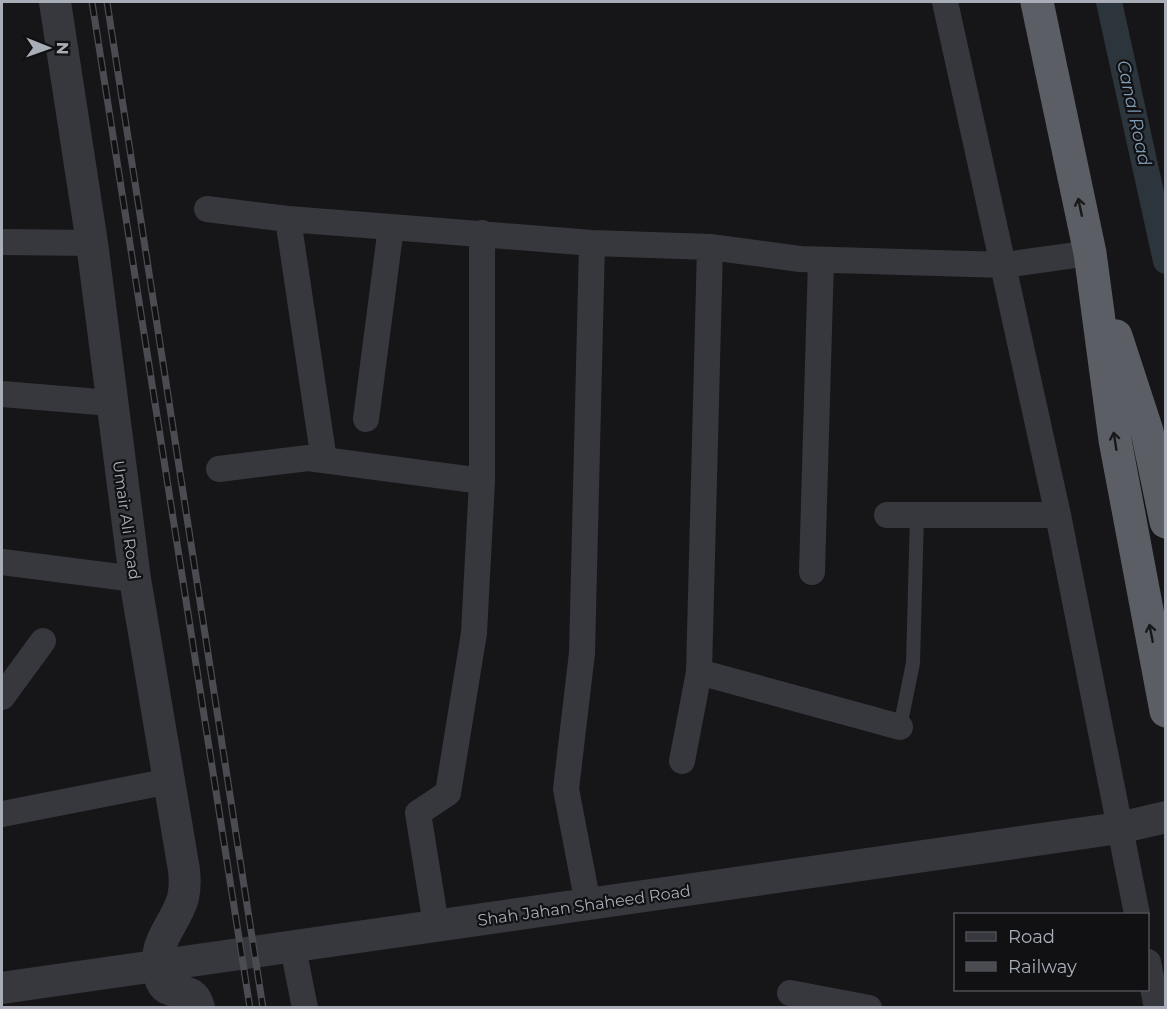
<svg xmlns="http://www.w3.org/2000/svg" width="1167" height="1009" font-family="Montserrat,sans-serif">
<rect width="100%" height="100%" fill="#161618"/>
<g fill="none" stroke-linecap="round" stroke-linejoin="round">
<path stroke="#2c353c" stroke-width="26" d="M1109,2L1166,261"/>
<path stroke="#37383d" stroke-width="14" d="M900,727L913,663L917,515"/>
<path stroke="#37383d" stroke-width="26" d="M945,2L1058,515L1137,914
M207,209L288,219L391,227L592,243L710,247L800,259L1005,265L1090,253
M288,219L324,460
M2,242L92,243
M2,394L111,403
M366,419L391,227
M219,469L308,458L482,481
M887,515H1058
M2,562L135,579
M812,572L821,260
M699,672L900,727
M2,697L43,641
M682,761L699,672L710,247
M2,814L170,781
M588,904L566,789L582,653L592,243
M436,925L418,813L448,793L474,633L482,481V233
M293,948L305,1008
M1148,962L1157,1008
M790,993L869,1008"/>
<path stroke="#37383d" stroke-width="32" d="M55,2L92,243L135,579L184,870C185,879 185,889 183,898C174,928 151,941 160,977C166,1003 193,979 199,1008
M2,988L1119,828L1166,817"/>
<path stroke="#5b5e65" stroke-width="33" d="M1037,2L1090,253L1115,440L1166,711
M1116,336L1147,431L1166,522"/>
<g stroke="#4a4c52" stroke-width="7">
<path id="rail" d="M92,2L250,1008
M107,2L263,1008"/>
</g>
<use href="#rail" stroke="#111113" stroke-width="4.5" stroke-dasharray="14" stroke-linecap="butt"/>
</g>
<defs><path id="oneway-shaft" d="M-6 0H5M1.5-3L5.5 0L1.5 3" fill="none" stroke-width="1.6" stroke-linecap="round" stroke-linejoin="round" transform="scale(1.5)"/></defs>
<g stroke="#18191b">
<use href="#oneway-shaft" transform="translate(1080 207) rotate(-102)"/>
<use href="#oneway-shaft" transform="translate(1115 441) rotate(-99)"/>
<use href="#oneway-shaft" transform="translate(1151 633) rotate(-101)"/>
</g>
<g text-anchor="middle" stroke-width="4.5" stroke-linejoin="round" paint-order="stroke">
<g font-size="16" fill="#a8adb8" stroke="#111113">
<text transform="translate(127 520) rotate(82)" y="6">Umair Ali Road</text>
<text transform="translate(584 905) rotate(-8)" y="6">Shah Jahan Shaheed Road</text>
</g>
<g font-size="18" font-style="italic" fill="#7f9bb3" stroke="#111113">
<text transform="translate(1134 113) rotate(78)" y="6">Canal Road</text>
</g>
</g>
<rect width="1167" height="1009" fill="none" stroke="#a8adb8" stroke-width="6"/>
<rect x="954" y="913" width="195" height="78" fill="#111113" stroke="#4d4f55" stroke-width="1.5"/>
<rect x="966" y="932" width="30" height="9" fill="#37383d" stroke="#4d4f55" stroke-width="1.5"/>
<text x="1008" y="943" font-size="18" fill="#a8adb8">Road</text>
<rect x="966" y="962" width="30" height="9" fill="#4a4c52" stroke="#4d4f55" stroke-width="1.5"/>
<text x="1008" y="973" font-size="18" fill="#a8adb8">Railway</text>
<g transform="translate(48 48) rotate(91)" stroke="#111113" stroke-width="4.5" paint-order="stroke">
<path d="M0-4.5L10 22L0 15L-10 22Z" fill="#a8adb8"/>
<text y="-9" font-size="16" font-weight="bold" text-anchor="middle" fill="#a8adb8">N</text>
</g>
</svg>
